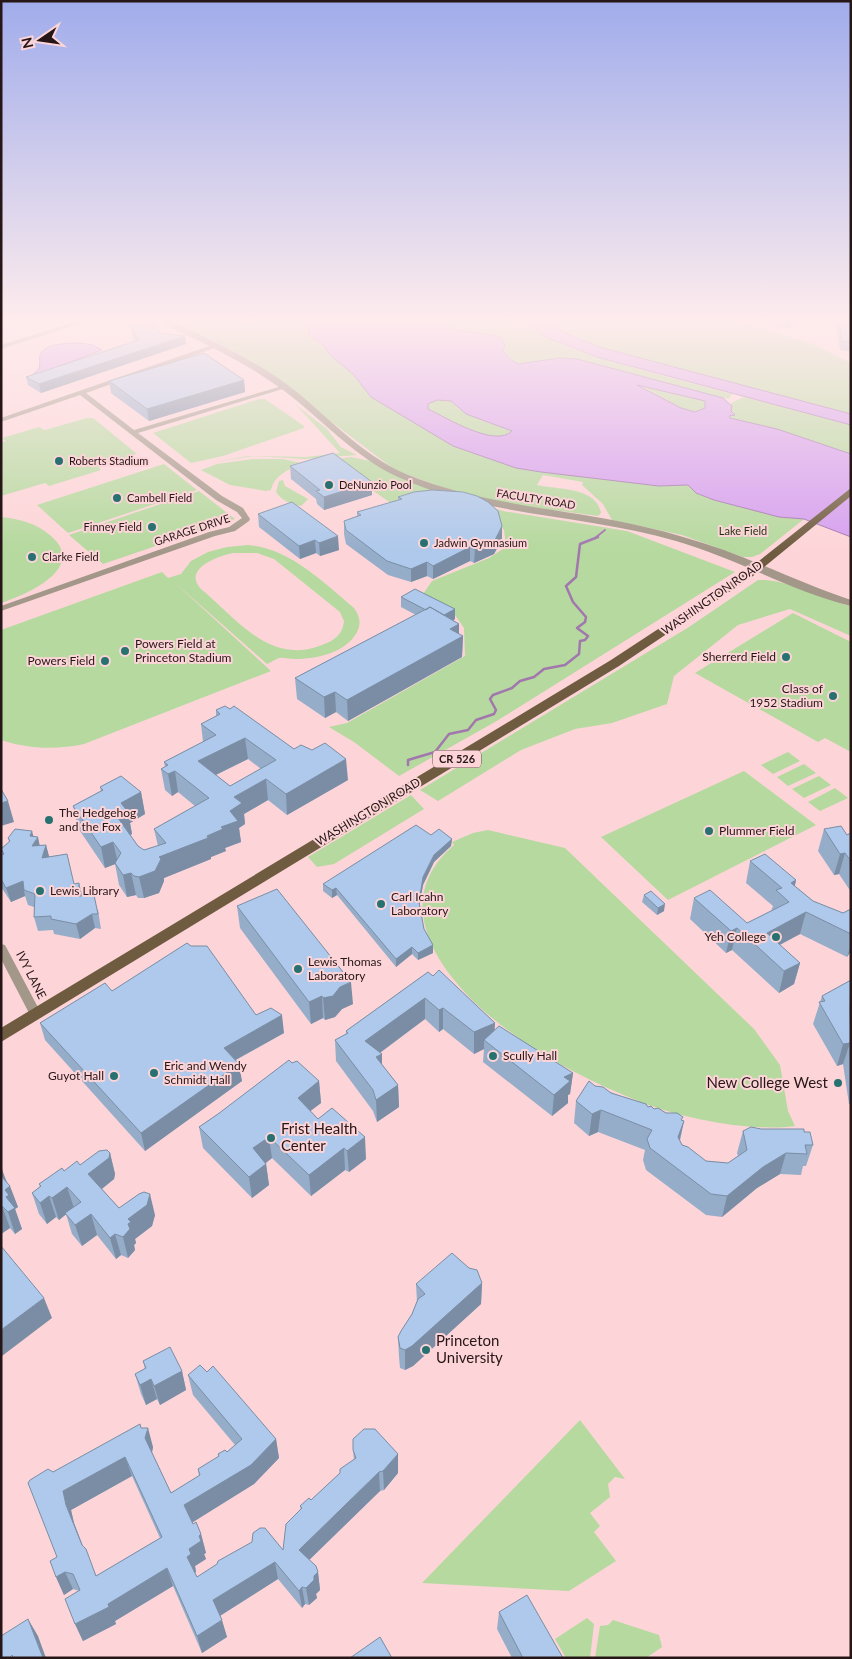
<svg xmlns="http://www.w3.org/2000/svg" width="852" height="1659" font-family="Lato,sans-serif">
<rect width="100%" height="100%" fill="#fdd5d8"/>
<path fill="#b5d99e" fill-rule="evenodd" d="M169,320H307V329L315,341L325,347L329,354L353,374L371,397L453,446L516,468L541,472L659,486L688,485L696,493L714,500L779,517L804,519L760,554L752,557H743L682,535L612,520L603,504L582,485L583,482L543,475L537,485C557,490 596,486 601,513L598,516L509,504L453,491L395,470L270,375Z
M441,320H520L548,338L573,349L642,370L732,394L729,399L723,398L607,368L518,364L511,360L502,350V339L498,336L453,330Z
M544,320H737L815,345L851,363V414L599,347L565,333Z
M638,384L705,401V409L695,412L681,408Z
M278,391L327,429L341,447L357,455L305,459L253,456L210,463L248,456L306,457L340,453L297,406Z
M744,397L851,425V454L777,429L730,418L731,403Z
M259,399H265L304,426V428L223,456L191,463L153,433Z
M437,400L451,401L459,409L483,421L512,431C495,449 447,418 428,409V404Z
M87,418H93L137,454L98,466L101,470L49,486L45,483L1,496V443L6,441L2,438L39,427L45,430Z
M351,457L371,461L449,494L503,511L627,531L735,572L495,722L399,776L354,742L329,727L347,723L465,656L464,628L455,615L421,597L432,581L489,558L506,547L504,530L493,516L395,506L335,464L325,461Z
M253,459H283L301,463C288,471 275,474 271,490L266,491L230,485L201,470L217,464Z
M164,464L197,490L68,533L37,505Z
M283,480L285,486L308,499L301,506C291,504 282,501 276,492L279,481Z
M199,491L235,519L103,564L69,535Z
M1,517C20,519 36,523 51,536C88,568 26,595 1,603Z
M248,545C289,548 322,581 353,607C359,614 362,623 357,632C346,653 316,659 295,659C290,659 284,657 279,658C276,659 270,663 267,664L173,581L271,671L84,744C56,750 28,749 1,740V630L162,572L168,578L181,574L191,561L208,552L227,547ZM233,553H257L274,559L340,612L344,621C343,634 334,641 322,645C270,666 237,619 201,589C182,569 218,556 233,553Z
M758,580C790,579 820,599 851,606V636L790,609L738,625L674,676L667,704L612,723L575,729L521,750L438,801L420,790L689,627Z
M793,613L851,642V752L825,738L818,742L695,673Z
M788,752L800,761L773,774L761,765Z
M804,764L816,773L788,786L777,777Z
M744,771L816,825L668,900L601,837Z
M819,776L831,785L804,798L792,789Z
M835,788L848,798L820,811L808,802Z
M411,795L424,809L334,864L317,867L308,857Z
M488,830L565,848L754,1029L780,1065L788,1111L795,1126C750,1132 686,1119 643,1103C594,1084 543,1058 501,1025C445,982 384,905 454,845L452,842L473,833Z
M580,1420L625,1479L615,1477L608,1484L610,1497L590,1513L600,1526L594,1532L616,1561L569,1591L422,1583Z
M587,1618L594,1624L590,1658H566L555,1639Z
M613,1620L659,1635L662,1647L646,1658H595L600,1626L608,1625Z"/>
<path fill="#d5a0ef" stroke="#a177ae" fill-rule="evenodd" d="M307,320H441L454,330L498,336L502,339L505,346L502,350L511,360L518,364L560,358L577,359L723,398L732,406L731,411L735,415L729,416L730,418L777,429L851,454V537L804,519L779,517L714,500L696,493L688,485L659,486L541,472L516,468L453,446L371,397L353,374L329,354L325,347L309,335ZM637,385L705,401V408L695,412L681,408ZM437,400L451,401L466,414L512,431C495,448 447,418 428,409V404Z
M520,320H544L565,333L599,347L851,414V425L597,357L548,338Z
M80,343L93,345L102,350L30,377L39,369C41,364 38,357 41,353C47,343 70,343 80,343Z"/>
<g fill="none" stroke-linecap="round" stroke-linejoin="round">
<path stroke="#a177ae" stroke-width="2" d="M595,538L605,530"/>
<path stroke="#a177ae" stroke-width="2.5" d="M408,765V760L435,752L449,734L468,730L476,720L494,714L496,710L490,699L493,695L512,688L520,681L534,677L544,669L565,665L579,654L580,641L585,640L588,636L577,628L585,622L586,617L573,602L566,586L576,577L580,544L598,537"/>
<path fill="#a39789" fill-rule="evenodd" d="M81,320H91L1,349V345Z
M215,344L218,346L217,347L86,393L134,430L282,386H286V388L138,433L222,496L243,508L250,519L249,521L235,531L215,536L1,611V606L209,532L229,527L242,518L237,512L216,500L80,395L1,422V418Z
M1,944L5,945L42,1015L40,1018L36,1019L32,1018L30,1015L1,959Z"/>
<path fill="#a39789" fill-rule="evenodd" d="M160,320H170C210,340 253,359 289,386C327,415 361,455 406,474C483,506 565,508 645,527C672,533 698,541 724,550C767,566 808,586 851,600V606C790,591 736,558 676,541C585,514 485,517 398,477C348,454 313,408 267,379C245,364 221,352 197,340C185,334 171,329 160,320Z"/>
<path fill="#6f5b40" fill-rule="evenodd" d="M851,488V496L753,576L619,666L1,1042V1028L611,660L745,572Z"/>
</g>
<path fill="#96adca" fill-rule="evenodd" d="M773,320H797L787,329L772,325Z
M837,320H851V351L840,350L836,324Z
M131,327L160,333L186,344L41,393L28,385L26,377L135,341L132,335Z
M244,380L245,392L149,421L111,393L109,381Z
M290,466L372,482V495L324,510L317,504L316,499L291,479Z
M398,497L502,526V539L494,554L474,563L470,561L433,579L427,576L411,582L388,575L346,544L344,534V521L357,516V512L398,500Z
M258,514L339,550L320,556L316,553L300,559L259,527Z
M401,597L455,609V619L453,620L459,624V634L463,636L462,657L348,721L336,712L325,718L297,699L295,678L416,615L401,607Z
M216,710L294,749L348,780L287,815L268,800L244,814L245,824L239,828L241,842L225,848L226,851L211,857V859L164,878V881L159,893L144,898H138L136,895L127,897L119,885L115,864L105,868L78,828L73,806L101,791L100,787L141,792L145,814L130,823L132,834L130,835L138,846L144,850L158,846L154,829L195,806L178,792L172,796L165,790L161,769L165,767L164,762L203,742L201,724L216,716ZM248,759L261,769L230,786L216,775Z
M824,829L847,835L851,833V892L839,874L834,875L818,851Z
M431,835L452,839L451,846L434,862L423,885L419,905L424,929L433,953L418,960L412,954L396,967L337,895L332,898L323,891V884Z
M33,837L40,846L46,845L49,857L74,884L82,896L98,910L101,929L95,928L80,939L54,934L53,930L38,931L34,917V907L28,905L25,896L11,902L1,887V855H3L1,849L9,842L8,838Z
M750,861L796,880L795,886L813,901L843,913L851,909V951L847,957L800,934L780,945L800,963L794,984L779,993L732,950L726,953L690,919L694,898L747,923L771,911L773,906L746,883Z
M644,895L664,911L657,915L642,902Z
M237,906L353,1004L342,1009L335,1017L325,1020L323,1018L311,1024L240,928Z
M428,972L495,1030L573,1073L570,1094L568,1095V1103L552,1116L483,1062L484,1049L474,1054L443,1029L439,1032L425,1019L380,1053L382,1054V1065L398,1085L399,1107L377,1122L373,1111L336,1061L335,1040L346,1034V1031Z
M851,980V1104H849L843,1064L837,1066L813,1024L822,996Z
M112,991L256,1015L284,1033L236,1060L242,1081L145,1151L45,1040L40,1023Z
M292,1063L319,1081L321,1103L310,1111L318,1119L366,1159L349,1172L345,1170L311,1196L272,1158L266,1163L269,1185L252,1198L203,1148L199,1127L218,1114Z
M595,1086L684,1121L680,1141L682,1145L706,1161L728,1163L738,1156L737,1153L743,1131L761,1129L804,1132L813,1145L806,1166H803L801,1175L780,1174L757,1188L722,1217L706,1215L646,1170L643,1160L645,1150L598,1132L589,1136L574,1123L576,1101Z
M110,1153L115,1174L114,1179L102,1189L119,1208L155,1215L152,1226L135,1239L136,1243L134,1245L135,1250L128,1258L121,1255L116,1259L97,1235L82,1246L72,1234L66,1214L59,1220L56,1217L47,1224L39,1214L32,1193L40,1187L39,1184L80,1165Z
M1,1168L18,1207L15,1209L22,1229L15,1234L10,1228L1,1234Z
M482,1283L481,1304L413,1366L405,1370L400,1368L399,1357L398,1337L412,1314L417,1302L416,1284Z
M143,1361L182,1371L186,1390L160,1405L157,1399L146,1405L141,1394L135,1374L145,1369Z
M207,1372L276,1439L279,1458L254,1484L192,1522L201,1534L206,1553L204,1554L206,1559L195,1566L196,1572L195,1573L197,1577L283,1550L301,1510L300,1506L311,1500L354,1460L353,1450L398,1454V1473L384,1490L380,1491L309,1560L318,1572L320,1590L316,1594L317,1598L309,1605L305,1604L302,1608L278,1579L220,1616L227,1637L202,1653L173,1586L115,1621L116,1624L83,1641L75,1624L79,1591L73,1589L64,1595L56,1577L57,1557L53,1472L141,1428L153,1447L152,1453L171,1493L199,1476L198,1469L219,1457L218,1454L227,1452L235,1445L193,1395L188,1375ZM132,1476L160,1538L96,1576L83,1546L74,1523L71,1510Z
M499,1612L563,1658H512L497,1629Z"/>
<path fill="#7a8da4" d="M789,320H797L787,329Z
M185,336L186,344L41,393L39,384Z
M244,380L245,392L149,421L147,409Z
M372,482V495L324,510V497Z
M502,526V539L494,554L474,563L475,550Z
M338,536L339,550L320,556L319,543Z
M315,540L316,553L300,559L299,546Z
M470,547V561L433,579V566Z
M427,562V576L411,582V569Z
M455,609V619L441,628V617Z
M459,624V638L463,636L462,657L348,721L347,700L450,629Z
M335,692L336,712L325,718L324,697Z
M245,738L248,759L201,782L198,761Z
M346,759L348,780L287,815L286,794Z
M175,771L178,792L172,796L168,774Z
M266,779L268,800L244,814L245,824L239,828L241,842L225,848L226,851L211,857V859L164,878V881L159,893L144,898L139,877L159,857L207,836L221,827L230,811L234,797Z
M141,792L145,814L130,823L132,834L122,839L118,818L121,803Z
M8,801L14,822L1,826V803Z
M32,831L35,842L38,837L41,852L36,861L30,836Z
M452,839L451,846L434,862L423,885L419,909V902L423,877L434,855Z
M113,842L118,863L105,868L101,847Z
M46,845L50,860L42,858Z
M845,853L839,874L834,875L840,854Z
M131,873L136,895L127,897L123,875Z
M796,880L791,902V883Z
M23,881L24,890L25,896L11,902L6,888Z
M79,883L83,898L79,896Z
M336,888L337,895L332,898V890Z
M665,904L664,911L657,915L658,908Z
M806,912L800,934L764,953L767,933Z
M92,914L95,928L80,939L76,924Z
M737,928L732,950L726,953L731,931Z
M433,945V953L418,960V953Z
M851,945V951L847,957Z
M412,947V954L396,967V959Z
M800,963L794,984L779,993L784,971Z
M351,982L353,1004L342,1009L335,1017L325,1020L323,998L340,987Z
M322,996L323,1018L311,1024L309,1002Z
M425,998V1019L366,1063L365,1041Z
M443,1008V1029L439,1032V1010Z
M282,1015L284,1033L226,1065L224,1048Z
M495,1023L494,1045L484,1040V1049L474,1054V1032Z
M850,1043L843,1064L837,1066L843,1044Z
M382,1054V1076L376,1057Z
M239,1064L242,1081L145,1151L141,1133Z
M573,1073L570,1094L568,1095V1103L552,1116L554,1095L564,1077Z
M319,1081L321,1103L300,1119L298,1098Z
M398,1085L399,1107L377,1122L376,1100Z
M601,1110L598,1132L589,1136L592,1114Z
M684,1121L679,1142L678,1137Z
M269,1137L272,1158L256,1170L253,1148Z
M365,1137L366,1159L349,1172L347,1151Z
M344,1148L345,1170L311,1196L309,1175Z
M110,1153L115,1174L114,1179L94,1195L88,1174Z
M786,1153L780,1174L757,1188L722,1217L727,1196L763,1167Z
M266,1164L269,1185L252,1198L249,1177Z
M1,1169H2L8,1187L10,1186L18,1207L15,1209L22,1229L15,1234L8,1212L6,1197L1,1182Z
M67,1187L74,1208L59,1220L52,1198Z
M150,1194L155,1215L152,1226L135,1239L136,1243L134,1245L135,1250L128,1258L123,1237L128,1224V1219Z
M49,1196L56,1217L47,1224L40,1203Z
M2,1206L10,1228L1,1234V1207Z
M91,1214L97,1235L82,1246L75,1225Z
M115,1234L121,1255L116,1259L110,1238Z
M482,1283L481,1304L413,1366L405,1370V1350Z
M44,1298L52,1318L2,1356L1,1330Z
M182,1371L186,1390L160,1405L154,1386Z
M151,1379L157,1399L146,1405L140,1385Z
M148,1428L153,1447L151,1457L145,1438Z
M276,1439L279,1458L254,1484L190,1524L184,1505Z
M398,1454V1473L384,1490L383,1471Z
M125,1457L132,1476L71,1510L74,1523L89,1563L66,1505L63,1491Z
M379,1472L380,1491L301,1568L299,1550Z
M201,1534L206,1553L204,1554L206,1559L195,1566L196,1572L192,1575L187,1557L189,1549L199,1536Z
M275,1562L278,1579L218,1617L213,1600Z
M167,1568L173,1586L115,1621L116,1624L83,1641L75,1624Z
M65,1572L73,1589L64,1595L56,1577Z
M318,1572L320,1590L316,1594L317,1598L309,1605L306,1588L314,1576Z
M302,1587L305,1604L302,1608L299,1591Z
M28,1619L38,1636L46,1658H43Z
M222,1620L227,1637L202,1653L197,1636Z"/>
<path fill="#aec9eb" stroke="#7a8da4" fill-rule="evenodd" d="M839,320H851V342L842,341Z
M138,323H151L160,333L185,336L39,384L26,377L139,340L131,327Z
M204,353L244,380L147,409L109,381Z
M333,453L372,482L324,497L316,491L320,490L290,466Z
M432,490L463,492L477,496L488,502L498,511L502,526L495,540L475,550L470,547L433,566L427,562L411,569L387,561L346,530L344,521L361,515L357,512L402,499L398,497L414,492Z
M292,502L338,536L319,543L315,540L299,546L258,514Z
M415,589L455,609L444,615L430,607L426,610L401,597Z
M430,607L459,624L450,629L463,636L347,700L335,692L324,697L295,678Z
M225,706L230,709L234,706L294,749L301,745L312,750L325,743L346,759L286,794L266,779L234,797L242,803L230,811L238,821L221,827L223,829L207,836L208,838L159,857L161,859L155,871L139,877L134,876L131,873L123,875L115,863L121,853L113,842L101,847L73,806L103,790L100,787L121,776L141,792L121,803L128,812L118,818L138,846L144,850L166,843L154,829L209,798L175,771L168,774L161,769L168,765L164,762L216,735L201,724L220,714L216,710ZM245,738L276,760L230,786L198,761Z
M1,789L8,801L1,803Z
M416,825L431,835L439,829L452,839L434,855L423,877L419,902L424,929L433,945L418,953L412,947L396,959L336,888L332,890L323,884Z
M841,826L847,835L851,833V861L845,853L840,854L824,829Z
M15,829L32,831L30,836L38,837L32,846L46,845L42,858L67,854L74,884L79,883V896L94,895L98,914H92L76,924L51,919V916L34,917L35,894L24,890L23,881L6,888L1,879V855L4,854L1,849L10,841L8,838Z
M765,854L796,880L791,883L813,901L843,913L851,909V934L806,912L767,933L800,963L784,971L737,928L731,931L694,898L710,890L747,923L789,902L776,890L782,888L750,861Z
M277,889L351,982L340,987L333,996L323,998L322,996L309,1002L237,906Z
M651,891L665,904L658,908L644,895Z
M187,943L191,946H207L256,1015L271,1008L282,1015L224,1048L239,1064L141,1133L40,1023L105,983L112,991Z
M439,970L495,1023L474,1032L443,1008L439,1010L425,998L365,1041L382,1054L376,1057L398,1085L376,1100L373,1090L335,1040L348,1033L346,1031L428,972L433,976Z
M851,980L850,1009L851,1046L850,1043L843,1044L819,1002L825,1001L822,996Z
M499,1026L573,1073L564,1077L570,1081L554,1095L484,1040Z
M289,1060L292,1063L297,1061L319,1081L298,1098L318,1119L332,1108L365,1137L347,1151L344,1148L309,1175L269,1137L253,1148L266,1164L249,1177L199,1127L218,1114Z
M589,1081L595,1086L603,1087L611,1093L646,1104L648,1107L651,1106L654,1109L658,1108L666,1113H677L683,1117L681,1120L684,1121L678,1137L682,1145L688,1147L706,1161L728,1163L747,1150L743,1131L751,1127L761,1129H804V1132H810L813,1145H805L807,1154L786,1153L763,1167L727,1196L711,1194L650,1148L647,1139L652,1130L601,1110L592,1114L576,1101Z
M107,1150L110,1153L109,1158L88,1174L119,1208L139,1194L144,1192L150,1194L147,1205L128,1219L131,1222L128,1224L130,1229L123,1237L115,1234L110,1238L91,1214L75,1225L65,1213L81,1202L67,1187L52,1198L49,1196L40,1203L32,1193L41,1186L39,1184L62,1168L64,1171L77,1161L80,1165L99,1151Z
M1,1176L10,1186L5,1190L9,1195L6,1197L15,1208L8,1212L2,1206L1,1207Z
M1,1246L44,1298L1,1330Z
M452,1253L469,1268L477,1270L482,1283L412,1346L405,1350L400,1348L398,1337L401,1331L412,1314L418,1299L425,1294L416,1284Z
M170,1347L182,1371L154,1386L151,1379L140,1385L135,1374L146,1368L143,1361Z
M200,1365L207,1372L213,1366L276,1439L251,1465L184,1505L193,1524L196,1522L201,1534L199,1536L201,1541L189,1549L191,1554L187,1557L197,1577L217,1564L218,1561L252,1542L253,1533L260,1528H265L283,1550L286,1524L302,1508L300,1506L309,1498L311,1500L340,1473V1469L356,1458L353,1450V1439L364,1429H375L398,1454L383,1471L379,1472L299,1550L316,1566L318,1572L314,1576V1580L306,1588L302,1587L299,1591L275,1562L213,1600L222,1620L197,1636L167,1568L108,1604L109,1607L75,1624L65,1599L80,1590L73,1574L65,1572L56,1577L50,1561L57,1557L28,1483L30,1480L48,1469L53,1472L140,1424L141,1428H148L145,1438L171,1493L200,1475L198,1469L219,1456L218,1454L225,1450L227,1452L242,1439L188,1375ZM125,1457L162,1537L96,1576L86,1549L82,1545L66,1505L63,1491Z
M527,1595L563,1658H523L499,1612Z
M28,1619L43,1658H13L12,1655L9,1658H1V1636Z
M380,1637L392,1658H350Z"/>
<linearGradient id="sky" x2="0" y2="1"><stop stop-color="#a0aceb"/><stop offset="0.58" stop-color="#feeced"/><stop offset="1" stop-color="#feeced" stop-opacity="0"/></linearGradient>
<rect width="852" height="552" fill="url(#sky)"/>
<g fill="#277171" stroke="#fdd5d8" stroke-width="2">
<circle cx="59" cy="461" r="5"/>
<circle cx="329" cy="485" r="5"/>
<circle cx="117" cy="498" r="5"/>
<circle cx="152" cy="527" r="5"/>
<circle cx="424" cy="543" r="5"/>
<circle cx="32" cy="557" r="5"/>
<circle cx="125" cy="651" r="5"/>
<circle cx="786" cy="657" r="5"/>
<circle cx="105" cy="661" r="5"/>
<circle cx="833" cy="696" r="5"/>
<circle cx="49" cy="820" r="5"/>
<circle cx="709" cy="831" r="5"/>
<circle cx="40" cy="891" r="5"/>
<circle cx="381" cy="904" r="5"/>
<circle cx="776" cy="937" r="5"/>
<circle cx="298" cy="969" r="5"/>
<circle cx="493" cy="1056" r="5"/>
<circle cx="154" cy="1073" r="5"/>
<circle cx="114" cy="1076" r="5"/>
<circle cx="838" cy="1083" r="5"/>
<circle cx="271" cy="1138" r="5"/>
<circle cx="426" cy="1350" r="5"/>
</g>
<g text-anchor="middle" stroke-width="4" stroke-linejoin="round" paint-order="stroke">
<g font-size="11" fill="#271617" stroke="#fdd5d8" text-anchor="start">
<text x="69" y="465">Roberts Stadium</text>
<text x="339" y="489">DeNunzio Pool</text>
<text x="127" y="502">Cambell Field</text>
<text x="142" y="531" text-anchor="end">Finney Field</text>
<text x="434" y="547">Jadwin Gymnasium</text>
<text x="42" y="561">Clarke Field</text>
</g>
<g font-size="11" fill="#271617" stroke="#fdd5d8">
<text transform="translate(536 499) rotate(9)" y="4">FACULTY ROAD</text>
<text transform="translate(192 530) rotate(-18)" y="4">GARAGE DRIVE</text>
</g>
<g font-size="11" fill="#1f3210" stroke="#fdd5d8">
<text x="743" y="535">Lake Field</text>
</g>
<rect fill="#fdd5d8" stroke="#674f51" stroke-width="1" x="433" y="750.5" width="48" height="17" rx="4"/>
<g font-size="11" font-weight="bold" fill="#271617">
<text x="457" y="763">CR 526</text>
</g>
<g font-size="12" fill="#271617" stroke="#fdd5d8">
<text transform="translate(712 598) rotate(-35)" y="4">WASHINGTON ROAD</text>
<text transform="translate(368 812) rotate(-31)" y="4">WASHINGTON ROAD</text>
<text transform="translate(31 975) rotate(63)" y="4">IVY LANE</text>
</g>
<g font-size="12" fill="#271617" stroke="#fdd5d8" text-anchor="start">
<text x="135" y="648">Powers Field at<tspan x="135" dy="14">Princeton Stadium</tspan></text>
<text x="776" y="661" text-anchor="end">Sherrerd Field</text>
<text x="95" y="665" text-anchor="end">Powers Field</text>
<text x="823" y="693" text-anchor="end">Class of<tspan x="823" dy="14">1952 Stadium</tspan></text>
<text x="59" y="817">The Hedgehog<tspan x="59" dy="14">and the Fox</tspan></text>
<text x="719" y="835">Plummer Field</text>
<text x="50" y="895">Lewis Library</text>
<text x="391" y="901">Carl Icahn<tspan x="391" dy="14">Laboratory</tspan></text>
<text x="766" y="941" text-anchor="end">Yeh College</text>
<text x="308" y="966">Lewis Thomas<tspan x="308" dy="14">Laboratory</tspan></text>
<text x="503" y="1060">Scully Hall</text>
<text x="164" y="1070">Eric and Wendy<tspan x="164" dy="14">Schmidt Hall</tspan></text>
<text x="104" y="1080" text-anchor="end">Guyot Hall</text>
</g>
<g font-size="15" fill="#271617" stroke="#fdd5d8" text-anchor="start">
<text x="828" y="1088" text-anchor="end">New College West</text>
<text x="281" y="1134">Frist Health<tspan x="281" dy="17">Center</tspan></text>
<text x="436" y="1346">Princeton<tspan x="436" dy="17">University</tspan></text>
</g>
</g>
<rect width="852" height="1659" fill="none" stroke="#271617" stroke-width="5"/>
<g transform="translate(40 40) rotate(257)" stroke="#fdd5d8" stroke-width="4" paint-order="stroke">
<path d="M0-4L9 19L0 12L-9 19Z" fill="#271617"/>
<text y="-8" font-size="14" font-weight="bold" text-anchor="middle" fill="#271617">N</text>
</g>
</svg>
